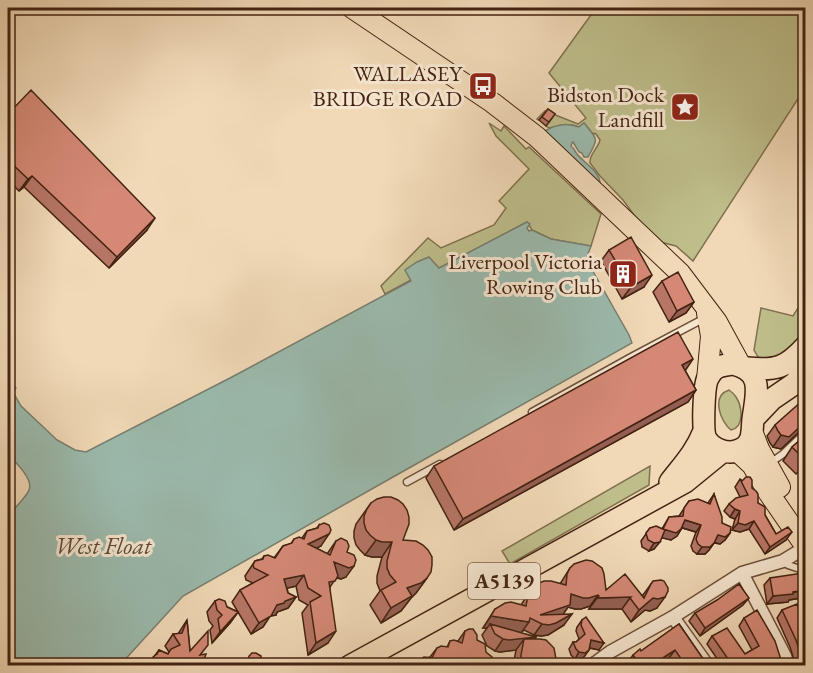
<svg xmlns="http://www.w3.org/2000/svg" width="813" height="673" font-family="'EB Garamond',serif">
<rect width="100%" height="100%" fill="#f1d9b7"/>
<filter id="stains"><feTurbulence type="fractalNoise" baseFrequency=".00333" numOctaves="4"/><feColorMatrix values="0 0 0 0 .2 0 0 0 0 .09 0 0 0 0 .02 0 0 0 .5 -.17"/></filter>
<radialGradient id="worn" r=".72"><stop offset=".6" stop-color="#630" stop-opacity="0"/><stop offset="1" stop-color="#630" stop-opacity=".3"/></radialGradient>
<path fill="#bebe8b" stroke="#81704e" stroke-width="1.5" d="M596,8H805V88L693,261L676,246L660,242L637,219L623,200L600,176L590,163C589,154 598,149 600,140L596,134L592,133L584,123L579,127C569,123 560,125 549,128L546,126L552,118L546,113L539,120L537,119L545,111L578,124L586,118L549,73Z
M489,123L501,131L504,126L526,149L529,147L601,214L591,246L551,239L532,230L527,222L438,269L411,280L385,294L381,286L428,238L441,248L494,225L506,208L499,201L529,169L496,136Z
M805,297V338L797,349L769,362L758,357L754,350L761,308L793,316Z
M729,390C732,392 734,394 736,397C742,406 745,427 731,430C720,421 711,396 729,390Z
M650,466L649,485L510,564L502,551Z"/>
<path fill="#9bbaad" stroke="#787e6f" stroke-width="1.5" d="M584,123C598,140 599,138 588,157H584L582,153L579,152L573,142L572,143L571,146C574,148 575,151 577,154C585,164 601,172 600,185L543,132C554,125 567,122 579,127Z
M527,222L530,224L527,228L529,231L532,230L551,239L591,246L586,259L629,335L632,343L393,477L183,596L120,665H8V516C13,510 27,496 29,490C34,479 14,461 8,454V380L16,388L13,392L21,406L57,440L75,450L86,452L230,378L411,281L405,270L417,262L429,257L439,268Z"/>
<g fill="none" stroke-linecap="round" stroke-linejoin="round">
<g stroke="#6f503b" stroke-width="9">
<path id="service" d="M532,412L633,356L705,318
M770,463L783,454L806,432
M407,482L440,464
M783,561L788,565L806,571"/>
</g>
<g stroke="#6f503b" stroke-width="15">
<path id="minor" d="M742,573L785,656L788,666
M673,617L708,666
M591,666L610,652L673,617L742,573L783,561L806,547"/>
</g>
<g stroke="#442312" stroke-width="22">
<path id="primary" d="M352,8L493,103L537,137L680,273L717,322L741,366
M707,313L711,336L707,380
M752,431L759,449L780,487
M737,451L752,465L768,492L806,547"/>
</g>
<g stroke="#442312" stroke-width="24">
<path id="trunk" d="M733,364C765,371 756,395 753,419C752,427 753,436 749,442C746,448 737,452 730,452C721,452 711,447 706,439C702,431 704,389 707,380C709,376 712,371 715,369C720,365 727,365 733,364Z
M747,368C776,371 786,368 806,346
M753,419L772,399L794,384L806,370
M670,482C684,464 695,453 704,431
M350,666L685,482L723,451"/>
</g>
<use href="#service" stroke="#f6e6d0" stroke-width="6"/>
<use href="#minor" stroke="#f6e6d0" stroke-width="12"/>
<use href="#primary" stroke="#f1d9b7" stroke-width="20"/>
<use href="#trunk" stroke="#f1d9b7" stroke-width="21"/>
</g>
<path fill="#b67565" stroke="#442312" stroke-width="1.5" d="M548,109L555,114L546,126L539,120Z
M8,114L147,230L109,268L24,187L19,191L8,180Z
M609,250L644,287L622,299L601,261Z
M662,281L694,302L686,313L669,322L653,292Z
M685,370L696,390L688,402L454,530L426,478L434,466Z
M775,425L800,431L781,449L773,447L770,443L767,436Z
M806,435V480L798,472L796,474L783,461L792,447Z
M740,479L752,488L758,503L776,534L786,540L765,554L749,529L740,532L732,530L735,519L730,517L724,511L729,504L740,497L735,487Z
M714,494L722,523L730,533L725,540L720,544L714,543L709,550L705,554H697L693,551L691,546L696,532L682,528L677,536L671,540L662,537L654,549L649,551L642,547L641,541L650,528L662,529L669,517L679,516L689,501L708,503Z
M371,503L403,540L427,578L416,593L411,598L401,611L381,623L370,605L380,591L377,583V576L382,557H372L365,555L360,550L356,545L354,538V531L356,524Z
M319,525L321,546L316,548L327,554L336,541L347,552L346,577L341,579L336,578L330,587L328,643L308,655L302,613L308,605L299,600L296,586L287,588L288,593L296,597L288,608L277,612L276,615L270,616L263,627L251,634L232,602L240,590L253,583L246,580L245,576L255,561L262,559L264,556L274,558L283,546L291,544L294,539L302,538L307,531L317,528Z
M570,568L606,590L643,595L651,584L657,608L650,611L645,610L631,622L622,609H589L591,607L590,606L581,609H575L568,607L563,614L564,625L548,635L541,636L534,635L524,630L521,633L536,637L535,639L553,666H513L516,650L500,652L495,651L487,646L482,635L487,628H483L495,609L521,605L532,588L560,584Z
M770,578L806,586V592L801,598L789,600L788,602L767,604L764,585Z
M215,601L238,612L230,623L212,643L210,630L213,626L209,621L207,612Z
M743,605L700,636L689,621L695,613Z
M782,610L805,623L806,666H796L790,647L777,618Z
M744,618L783,666H722L707,644L712,636L745,654L752,650L739,626Z
M187,620L190,651L202,655V666H147L159,650L168,654L169,652L165,646L173,634H178Z
M582,620L599,650L589,648L584,657L580,659H575L571,655L569,649L573,642H576L579,639L576,631L577,627Z
M679,624L708,666H675L669,658L660,664L661,666H629L627,663L633,655L641,651Z
M465,631L477,640L494,665L495,666H415L419,660L430,657L437,648L447,647L450,641H458Z"/>
<path fill="#945f52" stroke="#442312" stroke-width="1.5" d="M32,176L24,187L19,191L28,179Z
M155,218L147,230L109,268L117,257Z
M652,275L644,287L622,299L631,287Z
M694,302L686,313L669,322L677,311Z
M693,359L685,371L682,365Z
M696,390L688,402L454,530L463,519Z
M806,421L800,431L781,449L773,447L781,435Z
M735,509L740,511L735,519L730,517Z
M685,520L701,525L696,532L680,527Z
M754,521L749,529L740,532L732,530L738,523Z
M681,529L677,536L671,540L658,537L663,530Z
M792,532L786,540L765,554L770,547Z
M730,533L725,540L720,544L713,542L718,535Z
M329,534L321,546L300,556L308,544Z
M376,540L392,542L382,557H372L365,555Z
M660,542L654,549L649,551L654,543Z
M714,543L709,550L705,554H697L702,547Z
M334,562L354,566L346,577L341,579L326,573Z
M304,575L296,586L276,591L284,579Z
M427,578L416,593L411,598L401,611L381,623L391,608L407,588Z
M806,590L801,598L789,600L788,602L767,604L773,596Z
M571,594L598,595L590,606L581,609H575L568,607L562,616L540,615Z
M296,597L288,608L277,612L276,615L270,616L263,627L251,634L259,623L277,605L285,601Z
M631,597L630,598L622,609H589L597,598Z
M665,597L657,608L650,611L645,610L631,622L639,610L653,598Z
M749,598L743,605L700,636L705,628Z
M238,612L230,623L212,643L220,632Z
M572,614L564,625L548,635L541,636L534,635L542,624Z
M491,616L529,622L521,633L490,624L487,628H483Z
M336,631L328,643L308,655L316,643Z
M536,637L528,649L524,639L516,650L500,652L495,651L503,639Z
M591,640L604,643L599,650L586,647Z
M589,650L584,657L580,659H575L579,652Z
M675,650L669,658L658,666V661Z"/>
<path fill="#d48875" stroke="#442312" stroke-width="1.5" d="M31,90L155,218L117,257L32,176L28,179L8,160V114Z
M548,109L555,114L549,122L542,117Z
M631,237L652,275L631,287L609,250Z
M678,272L694,302L677,311L662,281Z
M678,332L693,359L682,365L696,390L463,519L434,466Z
M806,396V421L789,437L781,435L778,431L775,425L803,400Z
M806,435V461L792,447Z
M746,477H750L752,480V488L756,491L758,494V503L765,507V515L776,534L788,527L792,532L770,547L754,521L745,525L738,523L740,511L735,509L729,504L736,498L748,495L740,479L742,481Z
M714,494L722,517V523L731,527L730,533L725,537L718,535L714,543L710,547H702L698,544L696,539L701,525L685,520L681,529L676,533L663,529L669,517L683,516L684,508L689,501L698,499L710,504Z
M384,497H391L398,500L403,504L407,510L409,517V524L403,540L416,541L423,545L428,550L432,557V565L431,572L427,578L421,583L407,588L412,596L391,608L381,590L396,582L390,575L387,568V561L392,542H382L376,540L370,535L366,530L364,523V516L367,509L371,503L377,499Z
M324,523L329,525L331,530L329,534L308,544L330,555L336,541L341,538L347,541L349,546L347,552L354,555L356,560L354,566L349,568L334,562L338,576L335,581L329,582L336,631L316,643L310,602L321,596L308,588L304,575L284,579L288,593L296,597L285,601L284,603L277,605L271,616L259,623L240,590L268,575L254,568L253,565L255,561L263,559L264,556L268,555L275,558L283,546L292,543L294,539L299,537L304,539L307,531L318,528L319,525Z
M656,526L665,530L660,542L654,543L648,540L646,533L650,528Z
M586,560L592,561L602,568L604,574L606,590L625,574L644,598L651,584L653,581L661,580L664,581L668,588V591L665,597L658,599L653,598L639,610L630,598L631,597L597,598L599,596L598,595L589,598H583L571,594L570,605L540,615L572,614L556,623L549,625L542,624L530,618L529,622L491,616L495,609L505,603L511,602L526,606L528,595L532,588L537,584L544,581H551L566,585L567,574L570,568L574,564Z
M803,573L806,590L793,592V594L773,596L770,578Z
M739,584L749,598L705,628L695,613L717,600Z
M219,599L225,601L227,607L238,612L220,632L218,619L222,615L217,610L215,601Z
M797,604L805,623L806,622V666H804L796,640L782,610Z
M757,610L775,641L783,666H733L712,636L727,628L745,654L759,646L744,618Z
M586,617L604,643L591,640L589,650L585,653L579,652L576,649L573,642H576L585,634L581,625L582,620Z
M187,620L190,651L208,631V645L200,655L206,654L202,665L151,666L154,665L153,657L157,654L159,650L168,654L171,649L180,645L173,634L182,633Z
M490,624L536,637L509,640L503,639L495,634Z
M679,624L708,666H686L675,650L658,661L661,666H641L633,655L640,649L641,651Z
M469,629H473L477,635V640L485,644L486,652L492,657L494,665L495,666H416L419,660L424,657L432,658L437,648L441,646L448,647L450,641L454,640L462,643L465,631Z
M524,639H540L546,640L554,648L556,659L554,665L525,666L521,661V655Z
M252,653H256L261,656V663L265,666H241L242,663L248,661L249,656Z
M616,660L620,666H609Z"/>
<defs>
<g id="bus-square" transform="scale(1.5)"><rect x="-9" y="-9" width="18" height="18" rx="4" fill="#8f2418" stroke="#f6e6d0"/><path d="M-5-6H5V4H4V6H2V4H-2V6H-4V4H-5ZM-3.5-4V0h7V-4ZM-3.5 1.2v1.5H-2V1.2ZM2 1.2v1.5H3.5V1.2Z" fill="#fff"/></g>
<g id="sight-square" transform="scale(1.5)"><rect x="-9" y="-9" width="18" height="18" rx="4" fill="#8f2418" stroke="#f6e6d0"/><path d="M0-6L1.8-2.2L6-1.7L2.9 1.2L3.7 5.4L0 3.3L-3.7 5.4L-2.9 1.2L-6-1.7L-1.8-2.2Z" fill="#fff"/></g>
<g id="building-square" transform="scale(1.5)"><rect x="-9" y="-9" width="18" height="18" rx="4" fill="#8f2418" stroke="#f6e6d0"/><path d="M-4-6H4V6H1V3H-1V6H-4ZM-2.5-4.3h1.7v1.8h-1.7ZM.8-4.3h1.7v1.8H.8ZM-2.5-1h1.7V.8h-1.7ZM.8-1h1.7V.8H.8Z" fill="#fff"/></g>
</defs>
<g fill-rule="evenodd">
<use href="#bus-square" x="483" y="86"/>
<use href="#sight-square" x="685" y="107"/>
<use href="#building-square" x="623" y="274"/>
</g>
<g text-anchor="middle" stroke-width="6" stroke-linejoin="round" paint-order="stroke">
<rect fill="#f6e6d0" stroke="#795e4b" stroke-width="1.5" x="468" y="563" width="72" height="36" rx="4.5"/>
<g font-size="21" font-weight="bold" fill="#442312">
<text x="504" y="588">A5139</text>
</g>
<g font-size="22" fill="#442312" stroke="#f6e6d0" text-anchor="end">
<text x="462" y="81">WALLASEY<tspan x="462" dy="25">BRIDGE ROAD</tspan></text>
<text x="664" y="102">Bidston Dock<tspan x="664" dy="25">Landfill</tspan></text>
<text x="602" y="269">Liverpool Victoria<tspan x="602" dy="25">Rowing Club</tspan></text>
</g>
<g font-size="24" font-style="italic" fill="#5a4939" stroke="#f6e6d0">
<text x="103" y="554">West Float</text>
</g>
</g>
<rect width="813" height="673" fill="none" stroke="#f1d9b7" stroke-width="30"/>
<rect x="9" y="9" width="795" height="655" fill="none" stroke="#442312" stroke-width="3"/>
<rect x="15" y="15" width="783" height="643" fill="none" stroke="#442312" stroke-width="1.5"/>
<rect width="100%" height="100%" filter="url(#stains)"/>
<rect width="100%" height="100%" fill="url(#worn)"/>
</svg>
